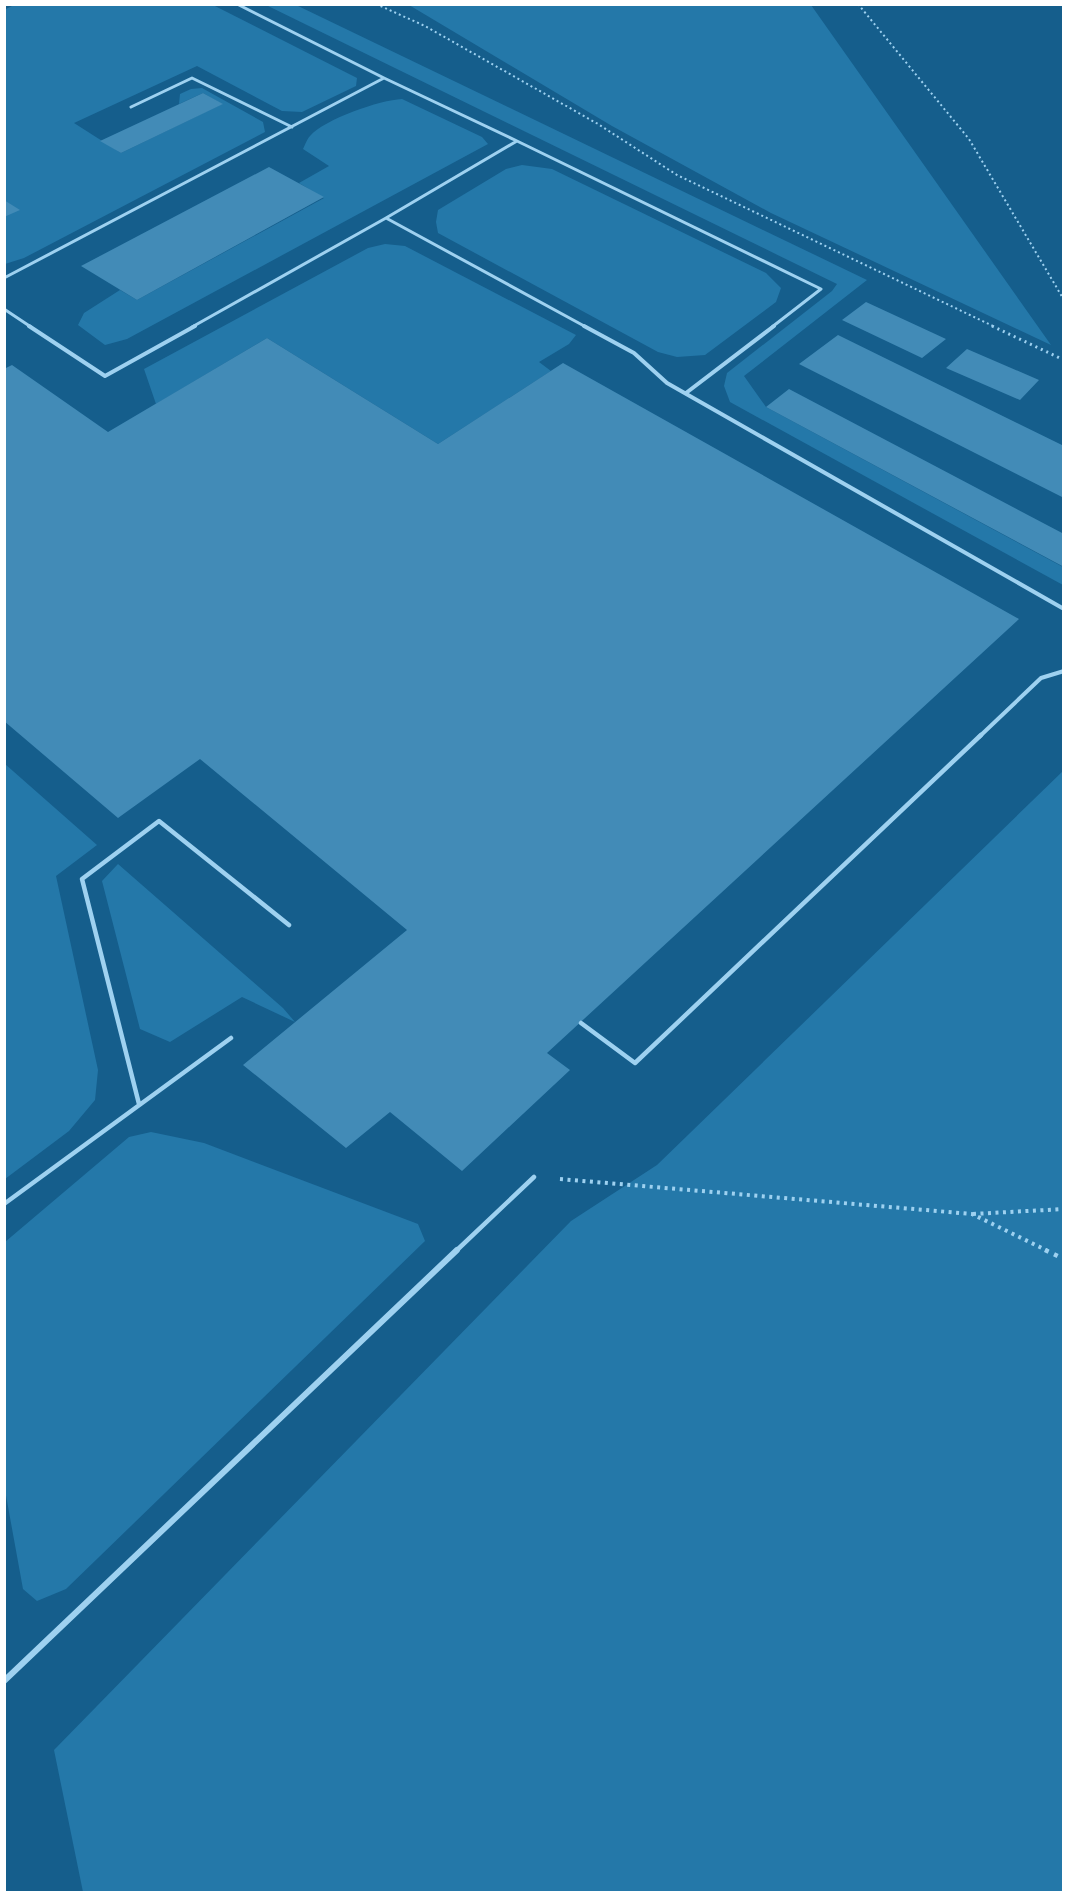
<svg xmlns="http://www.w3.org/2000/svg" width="1068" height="1897" font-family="'PT Sans Narrow',sans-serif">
<rect width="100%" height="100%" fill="#155e8c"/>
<path fill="#2478a9" d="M16,4L213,5L357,78L356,86L302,112L282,111L197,66L74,123L121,153L222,104L203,93L179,104L180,94L191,89L202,88L263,122L265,132L24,258L5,264L4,10Z
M266,5H296L867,280L744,376L766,407L1063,567V585L730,402L724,386L727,373L832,291L837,284Z
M409,5H811L1051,345L771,213L612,126Z
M402,99L482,137L488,144L127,339L105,345L78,325L84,313L120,290L137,300L324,198L299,183L329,166L303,149C305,145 307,139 310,136C325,119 380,100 402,99Z
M522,165L552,169L766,273L781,288L776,302L705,355L677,357L658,352L438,233L436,222L438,210L506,169Z
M385,244L405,246L576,335L569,344L539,362L551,371L438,444L267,338L156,404L144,369L368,248Z
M5,764L97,845L56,876L98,1070L95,1100L69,1131L5,1179Z
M1063,771V1892H83L54,1750L571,1221L657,1165Z
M118,864L283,1008L295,1022L242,997L170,1042L140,1029L102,881Z
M151,1132L204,1143L418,1224L425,1241L66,1589L37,1601L23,1589L5,1490V1242L129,1137Z"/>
<path fill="#428bb7" d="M203,93L223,104L121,153L100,141Z
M269,167L324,197L137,300L81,266Z
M4,200L20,210L4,217Z
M866,302L946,339L922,358L842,320Z
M838,335L1064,446V498L799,364Z
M267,338L438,444L563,363L1019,619L547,1053L570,1070L462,1171L390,1112L346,1148L243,1065L407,930L200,759L118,818L4,721V369L12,365L108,432Z
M967,349L1039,380L1020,400L946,368Z
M789,389L1064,534V567L766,407Z"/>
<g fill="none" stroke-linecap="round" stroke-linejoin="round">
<path stroke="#9ed1f0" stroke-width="2" stroke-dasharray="2 3" stroke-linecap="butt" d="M376,4L425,26L598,124L677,175L995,327
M858,4L969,139L1064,300"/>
<path stroke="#9ed1f0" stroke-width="3" stroke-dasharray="2 4" stroke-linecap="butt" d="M992,326L1064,360"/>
<path stroke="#9ed1f0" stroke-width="4" stroke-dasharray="3 4.5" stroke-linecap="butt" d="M560,1179L972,1214L1048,1251
M973,1214L1064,1209"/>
<path stroke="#9ed1f0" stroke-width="4.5" stroke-dasharray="4 6" stroke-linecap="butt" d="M1045,1250L1064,1259"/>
<path stroke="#9ed1f0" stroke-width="3" d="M237,4L384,78L517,141L386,218
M131,107L192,78L292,127
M517,141L821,289L772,327
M4,278L384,78
M4,309L31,327
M192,327L386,218L586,327"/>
<path stroke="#9ed1f0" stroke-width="4" d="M29,326L105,376L195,326
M584,326L634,353L667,383L1064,609
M686,393L774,326
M979,737L1041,678L1064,671"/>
<path stroke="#9ed1f0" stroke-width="4.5" d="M581,1023L635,1063L981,735
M139,1104L82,879L159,821L289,925
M4,1204L231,1038
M456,1251L534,1177"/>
<path stroke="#9ed1f0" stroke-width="6" d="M4,1681L457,1250"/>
</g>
<rect width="1068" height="1897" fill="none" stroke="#ffffff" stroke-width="12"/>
</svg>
